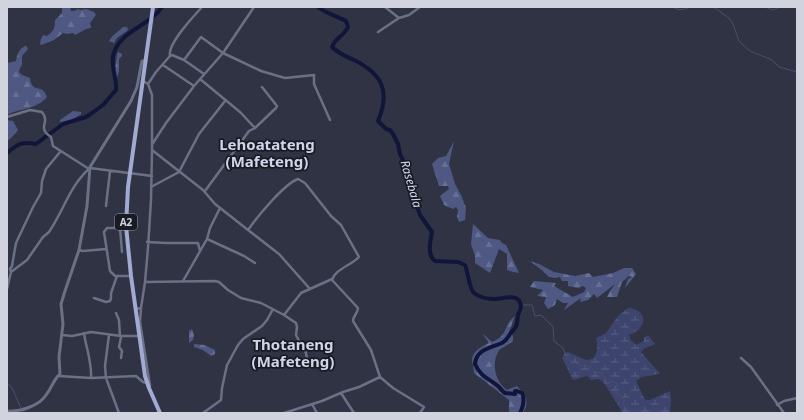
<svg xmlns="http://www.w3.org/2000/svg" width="804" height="420" font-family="'Noto Sans',sans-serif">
<defs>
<pattern id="forest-firs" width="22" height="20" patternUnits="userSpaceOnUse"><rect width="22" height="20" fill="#4e5883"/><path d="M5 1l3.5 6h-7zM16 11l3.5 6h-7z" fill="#666f94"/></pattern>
<pattern id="wetland-marsh" width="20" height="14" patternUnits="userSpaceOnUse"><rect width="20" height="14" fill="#3d456f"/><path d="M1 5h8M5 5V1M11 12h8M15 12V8" fill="none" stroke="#585f83"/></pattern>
</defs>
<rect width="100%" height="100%" fill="#2f3344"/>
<path fill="url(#forest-firs)" d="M62,7H70L71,11H74L78,9L80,10L86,9L94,12L96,15L90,23L91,28L86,29L75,35L73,33L67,34L63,33L54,40L41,45L40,44L41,39L43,35L47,36C54,31 55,28 55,20L62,13Z
M123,27H127L128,30L117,38L114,43L109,41C112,35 118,32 123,27Z
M26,46L28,49L22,56V65L20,68L19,72L22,75L30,78C32,95 42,82 47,97C36,110 20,108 7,115V63L16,61C17,55 19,48 26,46Z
M118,52L122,54V56L119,59V71L117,78L116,77L115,71L117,54Z
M73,111L81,112V114L70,121L60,122V120Z
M7,120L13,121L18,130L11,138L7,141Z
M454,141L449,164L455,184L461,195L466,208L465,220L459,222L457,217L458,210L456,207L453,209L444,205L440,196L449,189L448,186H439L432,164L438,158L446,156Z
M473,224L488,238L500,240L502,243L506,245L519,273L513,272L507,270V254L499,249L490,273L475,263V256L471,244Z
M530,261L539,264L554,272L575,276L589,273L593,277L613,273L624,268H632L636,274L625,288L628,279L632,277L629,276L622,282L617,297H607L610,291L615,284L597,298L594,294L588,300L580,302L581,298L564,310L568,303H563L557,299L555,305L548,309L544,303L546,297L537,296L543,290L530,287L534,281L556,283L554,286L573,297L584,292L586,288L583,286L578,288L568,286V281H562L560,277L555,278L549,277L543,271Z
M515,316L509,332L513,336V341C509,345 500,348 498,352C491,365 496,383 507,390L517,386C526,396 530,401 523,413H509V400L474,373C474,369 472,363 472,359C473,351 482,346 489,343L482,333L492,342C509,335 503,325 515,316Z
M192,329L194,335L193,340L189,343V331Z
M194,344L204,345L215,350V354L211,356L203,350L194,347Z"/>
<path fill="url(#wetland-marsh)" d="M628,308C640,308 649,319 639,329C637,332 632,333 629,335L631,340L636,345L644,341V338L648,335L655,344C650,347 644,347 641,352L660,374L642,377L636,381L644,398L646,400H650L670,391L671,400L670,413H623L604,383L599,379L591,380L587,376L573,380L562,358L565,353L568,352L586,360L593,359C598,352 598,346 596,338L606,333L618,316Z"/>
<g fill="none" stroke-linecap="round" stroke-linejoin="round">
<path stroke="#4b4e6c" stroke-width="1" d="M672,7C679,11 683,10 690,7
M713,7L715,8L718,7
M765,7L773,10L781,7
M796,7L797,8
M715,8L729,18L733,24L739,41L744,46L750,51L772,60L779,67L797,72
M521,305H532L535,316L541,315L553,327L554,341L563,348L567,359L585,367L590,366L595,372L602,373L606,383L612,381L617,383L618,386L615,391L617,394L624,397V406L629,413
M7,383L12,388L21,408
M23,411V413"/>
<path stroke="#11153a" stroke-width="4" d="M318,7C327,14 337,16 346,21L348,27C344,36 336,37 332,47C339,54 347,57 356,61C383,75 390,92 378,121L386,129L390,130L393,134L398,144L400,154L412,180L414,193V198L420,215L432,232C430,242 427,255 435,261L458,262L465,265C468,272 469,288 474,293C479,297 488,299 495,299C503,299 519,292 521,306C521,309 519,312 518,315C516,326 519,324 510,334C508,337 506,341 502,343C491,348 476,349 475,364C480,376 488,378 498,386C500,388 502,391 505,393L515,394V391H517L522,393C525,400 523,407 520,413
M7,153C18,144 21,141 36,144L63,124L86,117L92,113L103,105L116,90C117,79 111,68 113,56C119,30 149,27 162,7"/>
<path stroke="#6b7084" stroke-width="2.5" d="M385,7L399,18L409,15L420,7
M378,32L399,18
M170,56C167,44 194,16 202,7
M184,60L201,37L223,53L261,71L285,78L314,75V84L330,120
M163,65L194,86
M200,79L240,112L255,128
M143,81L148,84L152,95V150L203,190L215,204L248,230C257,217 284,184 298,179L305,183L331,216L341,225L359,257C352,265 335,269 332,280L358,308C358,313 353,316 353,321L371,350L380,377
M148,84L156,72L170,56L172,55L184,60L204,74
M7,117L30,110L42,112C51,123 36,127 51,137L53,146L89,169
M153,143L166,123L194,86L223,53L254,7
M151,187L179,172L199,134L225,101
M205,191L249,131L255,128L276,108L277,106L262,87
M106,206L110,171
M248,230L279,254L310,289
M207,239L244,256L255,263
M147,242L166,243H198L200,251
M79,250L83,251L106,249
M122,252L120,228H107L104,232L110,271L115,276H131
M11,272L10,269L12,266L16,243L33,207L41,193L42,181L46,169L60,152
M183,281L207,239L210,228L220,208
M145,282L215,281L219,282L228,290L241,298L261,303L284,315L296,323L297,327L296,335L301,345L306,353L308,367H311
M7,289L11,272L27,260L43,237L49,232C64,210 70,185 90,168L152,176
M94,298L106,302L110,301L111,298V293L117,276
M141,308L140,322L150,386
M136,309L141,308L145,282L148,248L151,200L152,151
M116,313L119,320L120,336
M284,315L301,293L332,279
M84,333C86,348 92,362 91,378
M62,335L72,336L91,332L121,336H139
M109,335L105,366L106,378L119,413
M121,337L119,347L122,351L121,358
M741,358L751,367L784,413
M59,376L91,378L136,376L143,382L147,383
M341,393L354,413
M312,404L317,413
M777,405L784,401L797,398
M203,413L221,400L222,388L227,365L238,345L243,339L262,326L267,320L273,309
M284,413L322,401L343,392L359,387L380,377L393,388L424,407L420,413"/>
<path stroke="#6b7084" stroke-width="3" d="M7,411C20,412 39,406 46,395C52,388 53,380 60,374L59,357L63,324L61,304L65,291L79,250L87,206L90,167L131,101L137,87L142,61H146"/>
<path stroke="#a0aad3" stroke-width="4" d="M153,7L128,187L126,226L131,276L145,376L149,388L160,413"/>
</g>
<g text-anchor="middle" stroke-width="3.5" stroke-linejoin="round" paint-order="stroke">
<rect fill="#191b23" stroke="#9a9ca7" stroke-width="1" x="115" y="214" width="22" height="16" rx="3"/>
<g font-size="10" font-weight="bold" fill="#d1d4df">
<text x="126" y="226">A2</text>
</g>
<g font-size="12" font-style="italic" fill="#d2d9f6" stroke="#191b23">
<text transform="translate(411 184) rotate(74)" y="4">Rasebala</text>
</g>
<g font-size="15" font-weight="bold" fill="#cfd5ec" stroke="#191b23">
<text x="267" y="150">Lehoatateng<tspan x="267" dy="17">(Mafeteng)</tspan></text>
<text x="293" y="350">Thotaneng<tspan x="293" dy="17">(Mafeteng)</tspan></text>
</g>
</g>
<rect width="804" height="420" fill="none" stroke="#d1d4df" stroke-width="16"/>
</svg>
